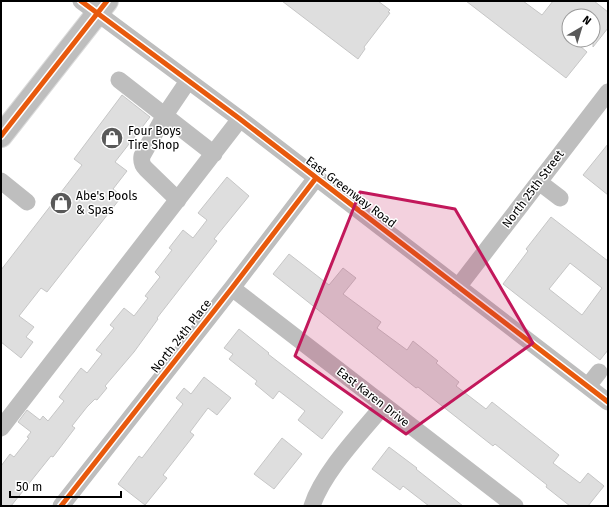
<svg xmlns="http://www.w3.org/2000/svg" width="609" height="507" font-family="'Fira Sans',sans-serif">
<rect width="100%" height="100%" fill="#fff"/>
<path fill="#dedede" stroke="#c6c6c6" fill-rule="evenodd" d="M282,1H378L390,10L388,12L390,13L364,47L365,49L358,59Z
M466,1H523L542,15L553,1H594L608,12V28L593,47V16H569V40H573L587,52L566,78Z
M122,95L150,117L115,162L127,171L113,189L122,196L47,292L41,288L19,316L34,327L26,337L33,342L21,358L1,342V270L82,165L74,159Z
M608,144V195L583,175Z
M227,177L249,196L214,239L217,241L157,318L158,319L134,352L105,386L107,388L97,400L95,399L87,407L72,426L75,428L53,457L51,456L11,506H1V466L10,454L14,457L29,438L27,437L31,432L18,422L27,410L40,420L43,416L48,421L64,401L59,397L81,368L87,373L102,354L96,350L114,328L110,325L124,308L134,316L148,298L145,296L160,277L155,272L172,250L169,248L183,230L193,238L207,220L198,213Z
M551,217L608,261V350L600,360L503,284L528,251L526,249ZM570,263L602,288L582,315L549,289Z
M289,254L329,285L343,268L356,278L343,294L381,322L377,328L407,350L413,341L438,361L436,363L459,382L456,386L486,409L492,402L559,455L553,463L580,483L588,473L604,486L588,506H570L546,487L547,485L495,444L493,446L418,387L416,388L273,274Z
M239,329L269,353L268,354L343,412L322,439L298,420L305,411L279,391L273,399L255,384L257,381L229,359L233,354L224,348Z
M204,377L231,398L217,415L208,408L190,432L194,435L163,475L167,478L145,505L118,484L139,456L142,458L183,404L176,398L184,388L191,394Z
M282,438L302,454L274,489L254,474Z
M389,447L417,468L416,469L463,506H429L403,486L400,490L372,469Z"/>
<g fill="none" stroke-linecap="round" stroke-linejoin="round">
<g stroke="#dbdbdb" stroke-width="24">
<path id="major" d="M1,136L107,1"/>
</g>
<path stroke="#bebebe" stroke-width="17" d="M81,1L240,119L608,402
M119,80L214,154
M1,181L27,202
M539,182L560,198
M178,200L146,169C142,165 141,162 142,156L165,115L188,81
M458,287L608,92
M232,288L515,506
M588,386L599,372
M1,428L240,119
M61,506L232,288L316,178
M312,506C323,472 361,433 384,405"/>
<use href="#major" stroke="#bebebe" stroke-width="22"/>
<g stroke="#fff" stroke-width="8">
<path id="cycleway" d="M81,1L240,119L608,402
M1,136L107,1
M61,506L232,288L316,178"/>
</g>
<use href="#cycleway" stroke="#e8590c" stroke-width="5"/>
</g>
<path fill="#c2185b" fill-opacity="0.2" stroke="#c2185b" stroke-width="3" stroke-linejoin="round" d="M360,192L455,209L533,343L406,434L295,356Z"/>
<defs>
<g id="shop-disc" transform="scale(1.15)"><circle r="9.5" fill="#595959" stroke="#fff"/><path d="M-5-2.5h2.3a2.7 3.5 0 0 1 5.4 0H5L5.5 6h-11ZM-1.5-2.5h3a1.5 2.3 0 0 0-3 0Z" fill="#fff"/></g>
</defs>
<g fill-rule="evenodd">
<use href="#shop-disc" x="112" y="138"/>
<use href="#shop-disc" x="61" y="203"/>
</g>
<g text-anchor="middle" stroke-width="3" stroke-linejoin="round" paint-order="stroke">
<g font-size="12" fill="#000" stroke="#fff" text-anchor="start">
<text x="128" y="135">Four Boys<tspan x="128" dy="14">Tire Shop</tspan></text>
<text x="76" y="200">Abe's Pools<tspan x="76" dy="14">&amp; Spas</tspan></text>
</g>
<g font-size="12" fill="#000" stroke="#fff">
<text transform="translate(533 189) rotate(-53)" y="4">North 25th Street</text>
<text transform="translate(351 192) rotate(37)" y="4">East Greenway Road</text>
<text transform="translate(181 336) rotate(-52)" y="4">North 24th Place</text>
<text transform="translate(373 397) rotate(38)" y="4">East Karen Drive</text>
</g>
</g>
<rect width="609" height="507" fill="none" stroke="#000000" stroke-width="4"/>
<g transform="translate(581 28) rotate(38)"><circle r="19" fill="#ffffff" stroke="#999999"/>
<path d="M0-3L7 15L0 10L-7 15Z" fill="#595959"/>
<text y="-6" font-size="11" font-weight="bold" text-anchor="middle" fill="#000000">N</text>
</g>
<path d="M10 491v6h111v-6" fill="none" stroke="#000000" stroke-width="2"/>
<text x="16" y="491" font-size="12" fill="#000000" stroke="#ffffff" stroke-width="3" paint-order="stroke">50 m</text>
</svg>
